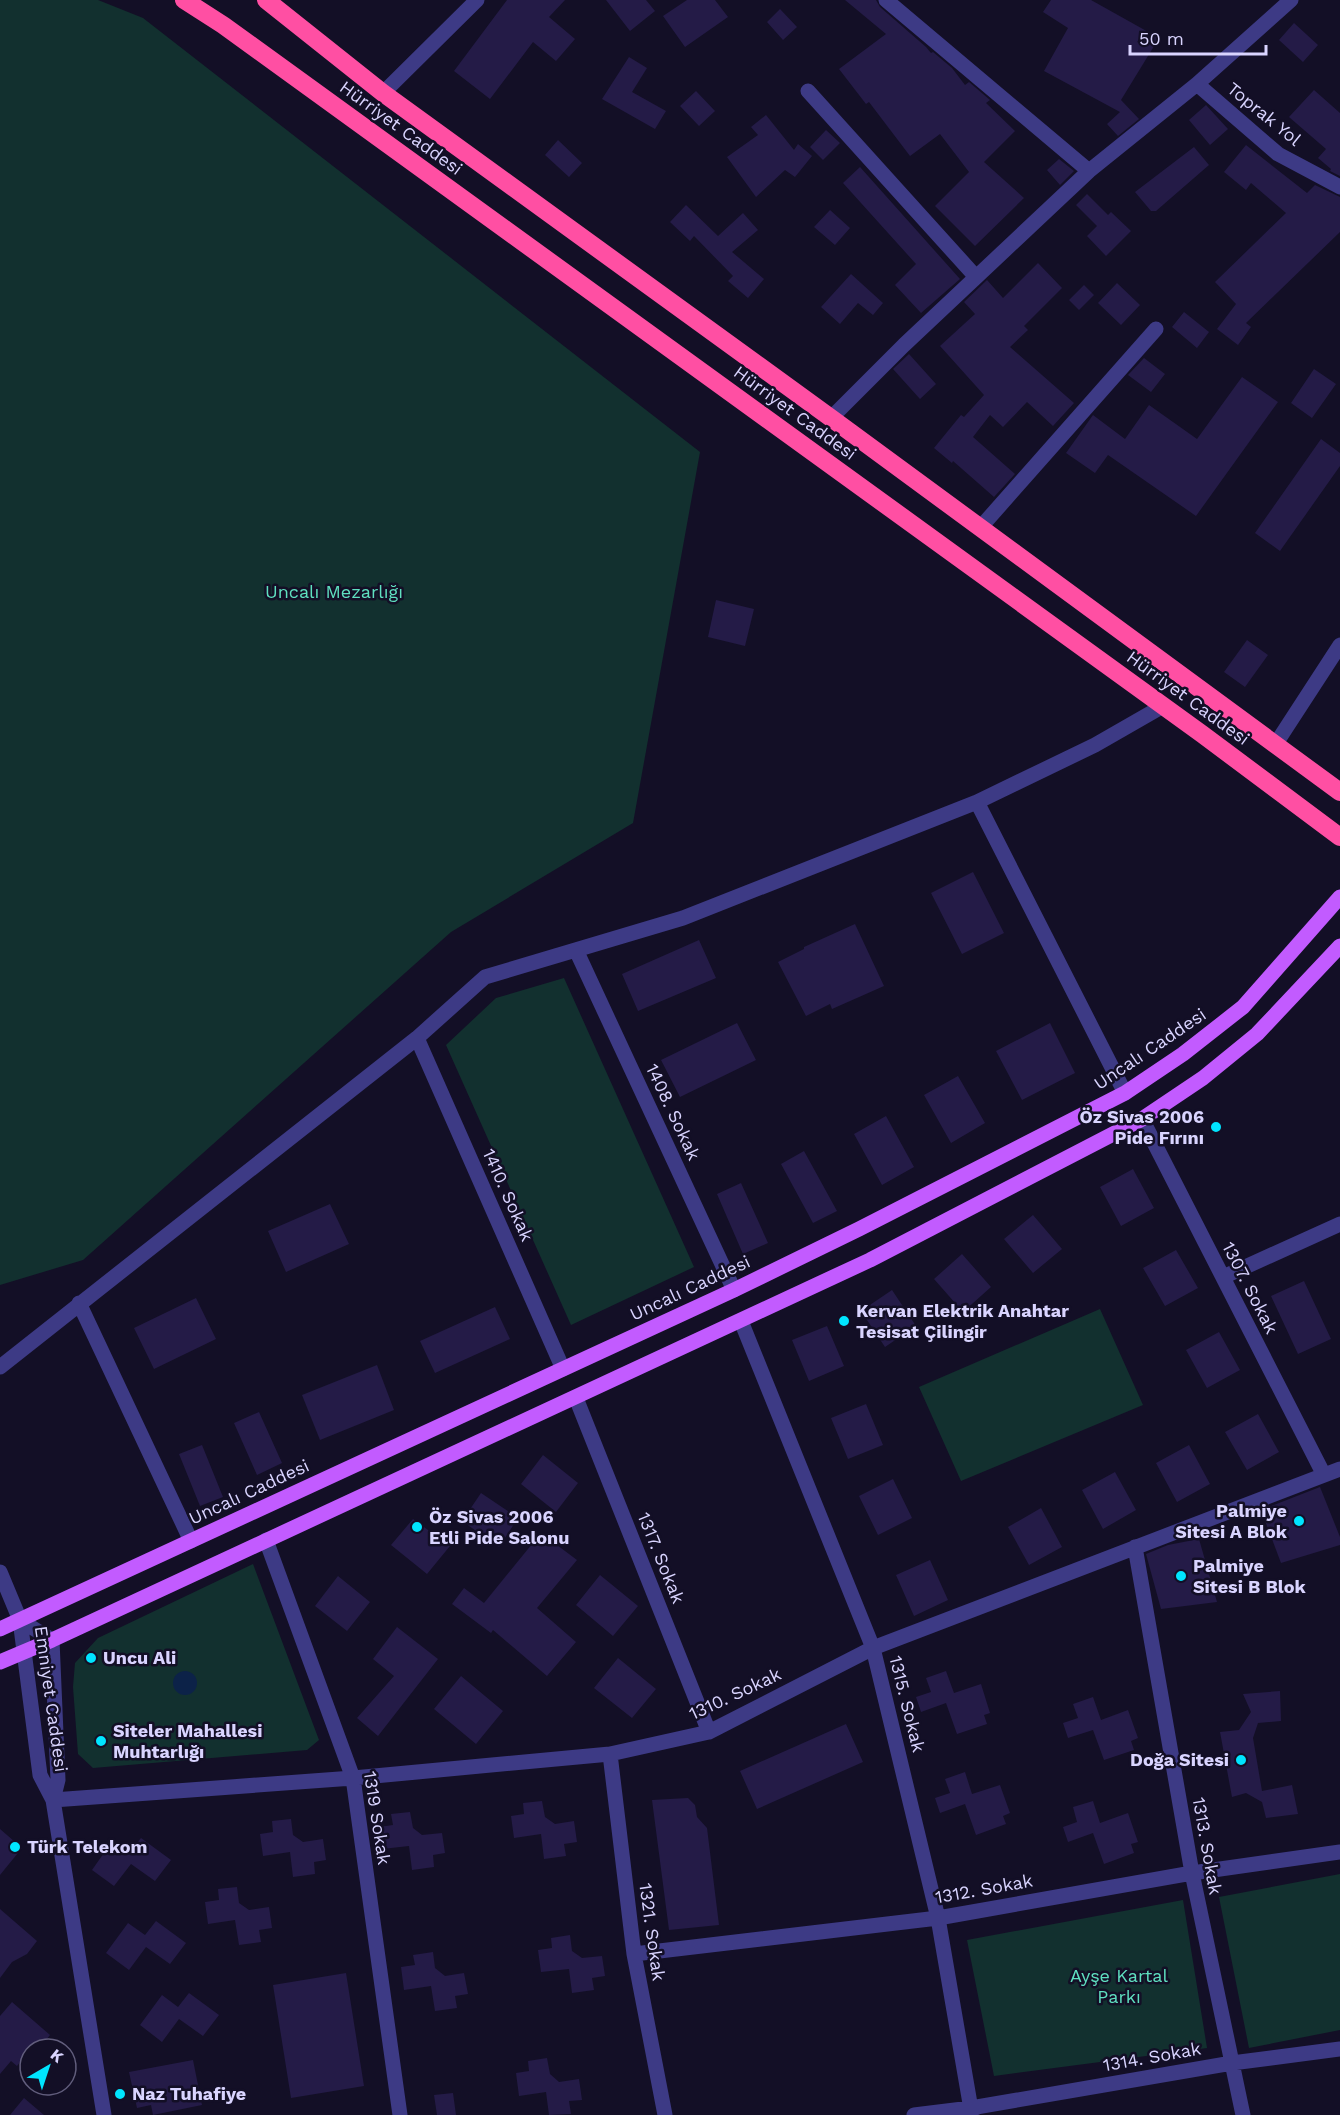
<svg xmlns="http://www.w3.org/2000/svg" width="1340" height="2115" font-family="'Work Sans',sans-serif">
<rect width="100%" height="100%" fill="#130f26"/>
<path fill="#12302f" d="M0,0H98L143,18L700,452L633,823L451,932L83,1260L0,1285Z
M564,978L694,1267L571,1325L446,1045L496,998Z
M1100,1309L1143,1405L961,1481L919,1387Z
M253,1564L319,1740L307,1750L93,1768L78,1754L73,1687L75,1663L98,1638Z
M1340,1874V2030L1249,2048L1219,1897Z
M1183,1900L1207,2048L994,2076L967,1940Z"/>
<path fill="#0c2248" d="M173 1683a12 12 0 1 1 24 0a12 12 0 1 1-24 0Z"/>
<path fill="#241b47" d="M507,0H565L549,17L575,39L556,61L533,42L490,99L454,71Z
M606,0H646L655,11L630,31Z
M687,0H715L728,17L685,47L663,16Z
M845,0H876L880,7L926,47L931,53L933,52L952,68L965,85L969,82L990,100L986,103L1015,131L984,162L1024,198L975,246L935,206L969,172L940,134L910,156L869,102L866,104L839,69L886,34Z
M1051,0H1091L1159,38L1121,100L1139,119L1118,136L1107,124L1120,112L1044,71L1068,28L1043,12Z
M780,9L797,27L783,40L767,22Z
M1294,23L1318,45L1303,62L1279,40Z
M629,57L647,68L632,92L666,111L655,129L602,99Z
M1314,90L1340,113V176L1330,171L1331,169L1318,158L1326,149L1289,117Z
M696,91L715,111L699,126L680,106Z
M1206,105L1228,129L1210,145L1189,120Z
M766,115L794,150L798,144L812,156L795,177L785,170L756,197L727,157L758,135L751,127Z
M826,130L840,143L823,160L810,147Z
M558,140L582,163L569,177L545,155Z
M1246,145L1307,193L1315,185L1340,197V232L1246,323L1251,327L1238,345L1217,329L1236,304L1215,282L1286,213L1251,183L1246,190L1224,172Z
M1194,147L1209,165L1156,211H1151L1135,192Z
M1059,159L1074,171L1060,185L1047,170Z
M860,167L960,279L921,313L895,285L916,264L843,183Z
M1087,194L1108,215L1111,212L1131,231L1106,256L1087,236L1097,226L1076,205Z
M686,205L718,236L743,213L758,230L732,252L764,279L748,298L728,281L733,276L694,236L690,241L670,222Z
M830,210L850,228L835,245L814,227Z
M1038,263L1062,288L1024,326L1028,330L1010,347L1074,403L1053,426L1027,402L1003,427L990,415L973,437L1015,474L994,497L953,461L952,463L934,448L961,415L964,417L984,395L940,346L975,314L964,302L987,280L1003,298Z
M851,274L883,303L873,315L858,303L840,324L821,307Z
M1117,283L1140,305L1121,325L1098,303Z
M1084,285L1094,295L1079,310L1069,300Z
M1184,312L1209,332L1197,348L1172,327Z
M909,354L936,384L920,399L893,369Z
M1144,358L1165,374L1151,392L1128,375Z
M1314,369L1336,384L1312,418L1291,403Z
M1242,377L1278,402L1196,516L1108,455L1095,473L1066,453L1093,415L1125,439L1149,405L1197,439Z
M1321,439L1340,453V466L1280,551L1255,533Z
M716,600L754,609L745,646L708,637Z
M1247,640L1268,655L1245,687L1224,672Z
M973,872L1004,933L962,954L931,893Z
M855,924L884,986L832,1009L830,1004L806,1016L778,962L804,949V947Z
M699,940L716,978L638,1011L622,974Z
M737,1023L756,1060L680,1097L661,1060Z
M1050,1023L1075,1073L1022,1100L996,1051Z
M958,1076L985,1123L951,1143L924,1095Z
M886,1116L914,1167L882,1185L854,1134Z
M804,1151L837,1211L813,1223L781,1164Z
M1133,1169L1154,1208L1121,1226L1100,1187Z
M741,1183L768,1243L743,1254L717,1194Z
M330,1204L349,1244L286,1272L268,1231Z
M1033,1215L1062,1249L1033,1273L1004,1239Z
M1176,1250L1198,1288L1165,1306L1143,1268Z
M962,1254L991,1287L963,1312L934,1279Z
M1304,1281L1331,1339L1298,1354L1271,1296Z
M892,1290L916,1326L885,1347L861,1311Z
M196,1298L216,1339L154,1369L134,1328Z
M495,1307L510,1339L435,1373L420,1341Z
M827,1326L844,1366L809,1381L792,1340Z
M1219,1332L1240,1370L1207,1388L1186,1350Z
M377,1365L394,1410L320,1440L302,1395Z
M866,1404L883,1445L848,1459L831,1418Z
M259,1412L282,1463L257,1475L234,1423Z
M1258,1414L1279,1452L1247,1470L1225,1432Z
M202,1445L223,1497L200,1506L179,1454Z
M1189,1445L1210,1484L1177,1502L1156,1463Z
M543,1455L578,1483L556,1512L521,1484Z
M1115,1472L1136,1510L1103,1529L1082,1490Z
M893,1479L912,1518L878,1535L859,1496Z
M1320,1487L1340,1537V1545L1281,1563L1261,1510Z
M481,1493L518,1518L499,1547L462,1521Z
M1041,1508L1062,1547L1029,1565L1008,1527Z
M413,1519L450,1546L427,1574L391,1545Z
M541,1533L577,1560L537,1608L576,1642L547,1676L493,1630L491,1633L452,1604L464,1588L484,1603Z
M1199,1539L1217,1602L1161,1609L1146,1554L1168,1545Z
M930,1560L948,1600L914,1616L896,1575Z
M600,1575L638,1606L613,1636L576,1605Z
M338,1576L370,1602L347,1631L315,1606Z
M397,1627L438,1659L378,1736L357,1718L394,1676L373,1659Z
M618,1658L656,1689L632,1718L594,1688Z
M946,1671L954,1693L981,1684L990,1713L984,1715L987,1724L957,1734L946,1703L921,1712L916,1697L931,1692L926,1678Z
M461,1676L503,1711L476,1744L434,1709Z
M1280,1691L1281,1721L1258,1723L1253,1738L1262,1791L1292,1785L1298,1814L1266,1818L1262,1802L1246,1793L1232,1797L1220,1732L1239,1730L1251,1712L1243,1694Z
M1093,1697L1101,1720L1128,1710L1138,1738L1131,1741L1134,1750L1104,1760L1093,1730L1068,1738L1063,1723L1078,1718L1073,1704Z
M846,1724L863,1762L757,1809L740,1771Z
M965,1772L972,1794L1000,1785L1010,1813L1003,1816L1006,1824L976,1835L965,1804L940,1813L935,1798L950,1793L945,1779Z
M688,1798L695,1805L697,1817L707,1828L719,1925L669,1930L652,1800Z
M542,1801L545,1817L555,1824L574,1821L577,1842L564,1844L566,1856L544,1859L541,1834L514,1838L511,1816L524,1814L523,1803Z
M1093,1801L1100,1823L1128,1813L1138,1842L1131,1844L1134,1853L1104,1864L1093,1833L1068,1842L1063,1827L1077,1822L1073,1807Z
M410,1812L413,1828L422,1835L442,1833L445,1853L433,1855L434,1867L412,1870L409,1846L382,1849L379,1827L393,1825L391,1814Z
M291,1819L293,1835L303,1842L323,1839L326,1860L314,1862L315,1874L293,1877L290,1852L263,1856L260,1834L273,1832L272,1821Z
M0,1829L22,1848L0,1875Z
M141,1838L171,1860L155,1881L131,1864L114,1886L92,1870L113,1840L130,1852Z
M237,1887L239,1903L249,1910L269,1907L272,1928L259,1930L261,1942L239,1945L235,1920L208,1924L205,1902L219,1900L218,1889Z
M0,1909L37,1941L27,1954L12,1962L0,1978Z
M156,1921L186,1943L170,1964L146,1947L129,1970L106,1953L128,1923L145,1935Z
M570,1935L572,1951L582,1958L602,1956L605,1976L592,1978L594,1990L572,1993L569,1969L541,1972L538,1950L552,1948L551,1938Z
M433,1952L435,1968L445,1976L464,1973L468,1994L455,1996L457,2008L435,2011L431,1986L404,1990L401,1967L415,1965L413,1955Z
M346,1973L364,2086L291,2098L273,1985Z
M189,1993L219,2015L203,2036L179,2019L162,2042L140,2025L162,1995L178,2007Z
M12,2002L50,2035L39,2049H30V2054L25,2056L17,2066L11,2061L0,2074V2016Z
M547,2058L550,2074L559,2082L579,2079L582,2100L569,2101L571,2114L549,2115L546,2092L519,2096L516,2073L529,2071L528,2061Z
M193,2060L202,2105L153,2115L151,2105L137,2108L129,2072Z
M453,2093L456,2115H437L434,2095Z
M24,2098L44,2115H10Z"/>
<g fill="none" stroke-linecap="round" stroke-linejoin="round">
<path stroke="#3d3a85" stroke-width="15" d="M886,0L1089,171
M1197,84L1278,154L1340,187
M808,91L976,277
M383,93L477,0
M831,418L904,345L1089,171L1197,84L1291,0
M980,528L1156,329
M1275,745L1340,645
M977,802L1125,1093
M576,950L734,1290
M417,1038L563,1369
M1142,1119L1324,1475
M1223,1277L1340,1224
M79,1303L191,1541
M741,1321L873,1648L938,1918L972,2115
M0,1367L417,1038L485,977L683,918L977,802L1095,745L1163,706
M576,1398L709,1732
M266,1540L353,1778L400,2115
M1135,1547L1192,1873L1243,2115
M0,1572L20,1620L40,1775L53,1800L104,2115
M20,1620L52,1640L58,1780L53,1800
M610,1754L634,1954L665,2115
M53,1800L353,1778L610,1754L709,1732L873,1648L1340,1469
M634,1954L938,1918L1192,1873L1340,1852
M914,2115L971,2108L1232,2063L1340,2049"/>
<path stroke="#c25bff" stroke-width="15" d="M0,1629L734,1290L859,1229L1125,1093L1183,1054L1243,1007L1340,897
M0,1662L52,1640L870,1260L1142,1119L1203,1078L1257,1034L1340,946"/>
<path stroke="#ff4fa3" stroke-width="18" d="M184,0L223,25L1202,734L1340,837
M266,0L383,93L831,418L1340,792"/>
</g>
<g fill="#00e5ff" stroke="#130f26" stroke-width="2">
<circle cx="1216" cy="1127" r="6"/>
<circle cx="844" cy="1321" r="6"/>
<circle cx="1299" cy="1521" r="6"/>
<circle cx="417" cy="1527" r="6"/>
<circle cx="1181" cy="1576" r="6"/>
<circle cx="91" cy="1658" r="6"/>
<circle cx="101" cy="1741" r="6"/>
<circle cx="1241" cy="1760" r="6"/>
<circle cx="15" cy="1847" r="6"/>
<circle cx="120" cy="2094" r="6"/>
</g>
<g text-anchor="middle" stroke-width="5" stroke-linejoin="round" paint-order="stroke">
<g font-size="18" fill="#d9d4ff" stroke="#130f26">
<text transform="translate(1264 114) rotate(39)" y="6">Toprak Yol</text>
<text transform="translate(401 128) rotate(36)" y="6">Hürriyet Caddesi</text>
<text transform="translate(795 413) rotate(36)" y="6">Hürriyet Caddesi</text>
<text transform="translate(1188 698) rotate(36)" y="6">Hürriyet Caddesi</text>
<text transform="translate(1150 1049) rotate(-34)" y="6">Uncalı Caddesi</text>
<text transform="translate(673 1112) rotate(65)" y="6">1408. Sokak</text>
<text transform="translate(508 1195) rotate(66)" y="6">1410. Sokak</text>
<text transform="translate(690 1288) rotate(-25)" y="6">Uncalı Caddesi</text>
<text transform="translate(1250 1288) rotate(63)" y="6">1307. Sokak</text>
<text transform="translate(249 1492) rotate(-25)" y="6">Uncalı Caddesi</text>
<text transform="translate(661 1558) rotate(68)" y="6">1317. Sokak</text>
<text transform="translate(735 1694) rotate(-25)" y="6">1310. Sokak</text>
<text transform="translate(51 1699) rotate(82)" y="6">Emniyet Caddesi</text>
<text transform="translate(907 1704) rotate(76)" y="6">1315. Sokak</text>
<text transform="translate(377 1818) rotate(81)" y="6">1319 Sokak</text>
<text transform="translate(1207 1846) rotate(80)" y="6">1313. Sokak</text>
<text transform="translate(984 1889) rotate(-10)" y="6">1312. Sokak</text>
<text transform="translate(652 1932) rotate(82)" y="6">1321. Sokak</text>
<text transform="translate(1152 2057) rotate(-10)" y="6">1314. Sokak</text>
</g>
<g font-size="18" fill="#5fe0c0" stroke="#130f26">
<text x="334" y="598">Uncalı Mezarlığı</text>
<text x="1119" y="1982">Ayşe Kartal<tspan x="1119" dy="21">Parkı</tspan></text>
</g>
<g font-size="18" font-weight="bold" fill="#d9d4ff" stroke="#130f26" text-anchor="start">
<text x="1204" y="1123" text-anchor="end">Öz Sivas 2006<tspan x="1204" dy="21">Pide Fırını</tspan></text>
<text x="856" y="1317">Kervan Elektrik Anahtar<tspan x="856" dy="21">Tesisat Çilingir</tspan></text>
<text x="1287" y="1517" text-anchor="end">Palmiye<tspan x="1287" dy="21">Sitesi A Blok</tspan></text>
<text x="429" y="1523">Öz Sivas 2006<tspan x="429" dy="21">Etli Pide Salonu</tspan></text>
<text x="1193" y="1572">Palmiye<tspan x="1193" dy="21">Sitesi B Blok</tspan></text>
<text x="103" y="1664">Uncu Ali</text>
<text x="113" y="1737">Siteler Mahallesi<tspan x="113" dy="21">Muhtarlığı</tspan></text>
<text x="1229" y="1766" text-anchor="end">Doğa Sitesi</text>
<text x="27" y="1853">Türk Telekom</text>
<text x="132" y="2100">Naz Tuhafiye</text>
</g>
</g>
<g transform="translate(48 2067) rotate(39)"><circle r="28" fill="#130f26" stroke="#625e7d" stroke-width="1.5"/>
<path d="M0-4.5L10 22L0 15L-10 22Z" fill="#00e5ff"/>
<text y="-9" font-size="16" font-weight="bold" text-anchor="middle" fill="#d9d4ff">K</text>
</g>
<path d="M1130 45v9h136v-9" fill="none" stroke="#d9d4ff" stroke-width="3"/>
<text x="1139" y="45" font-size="18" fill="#d9d4ff" stroke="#130f26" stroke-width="4.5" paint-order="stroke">50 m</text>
</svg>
